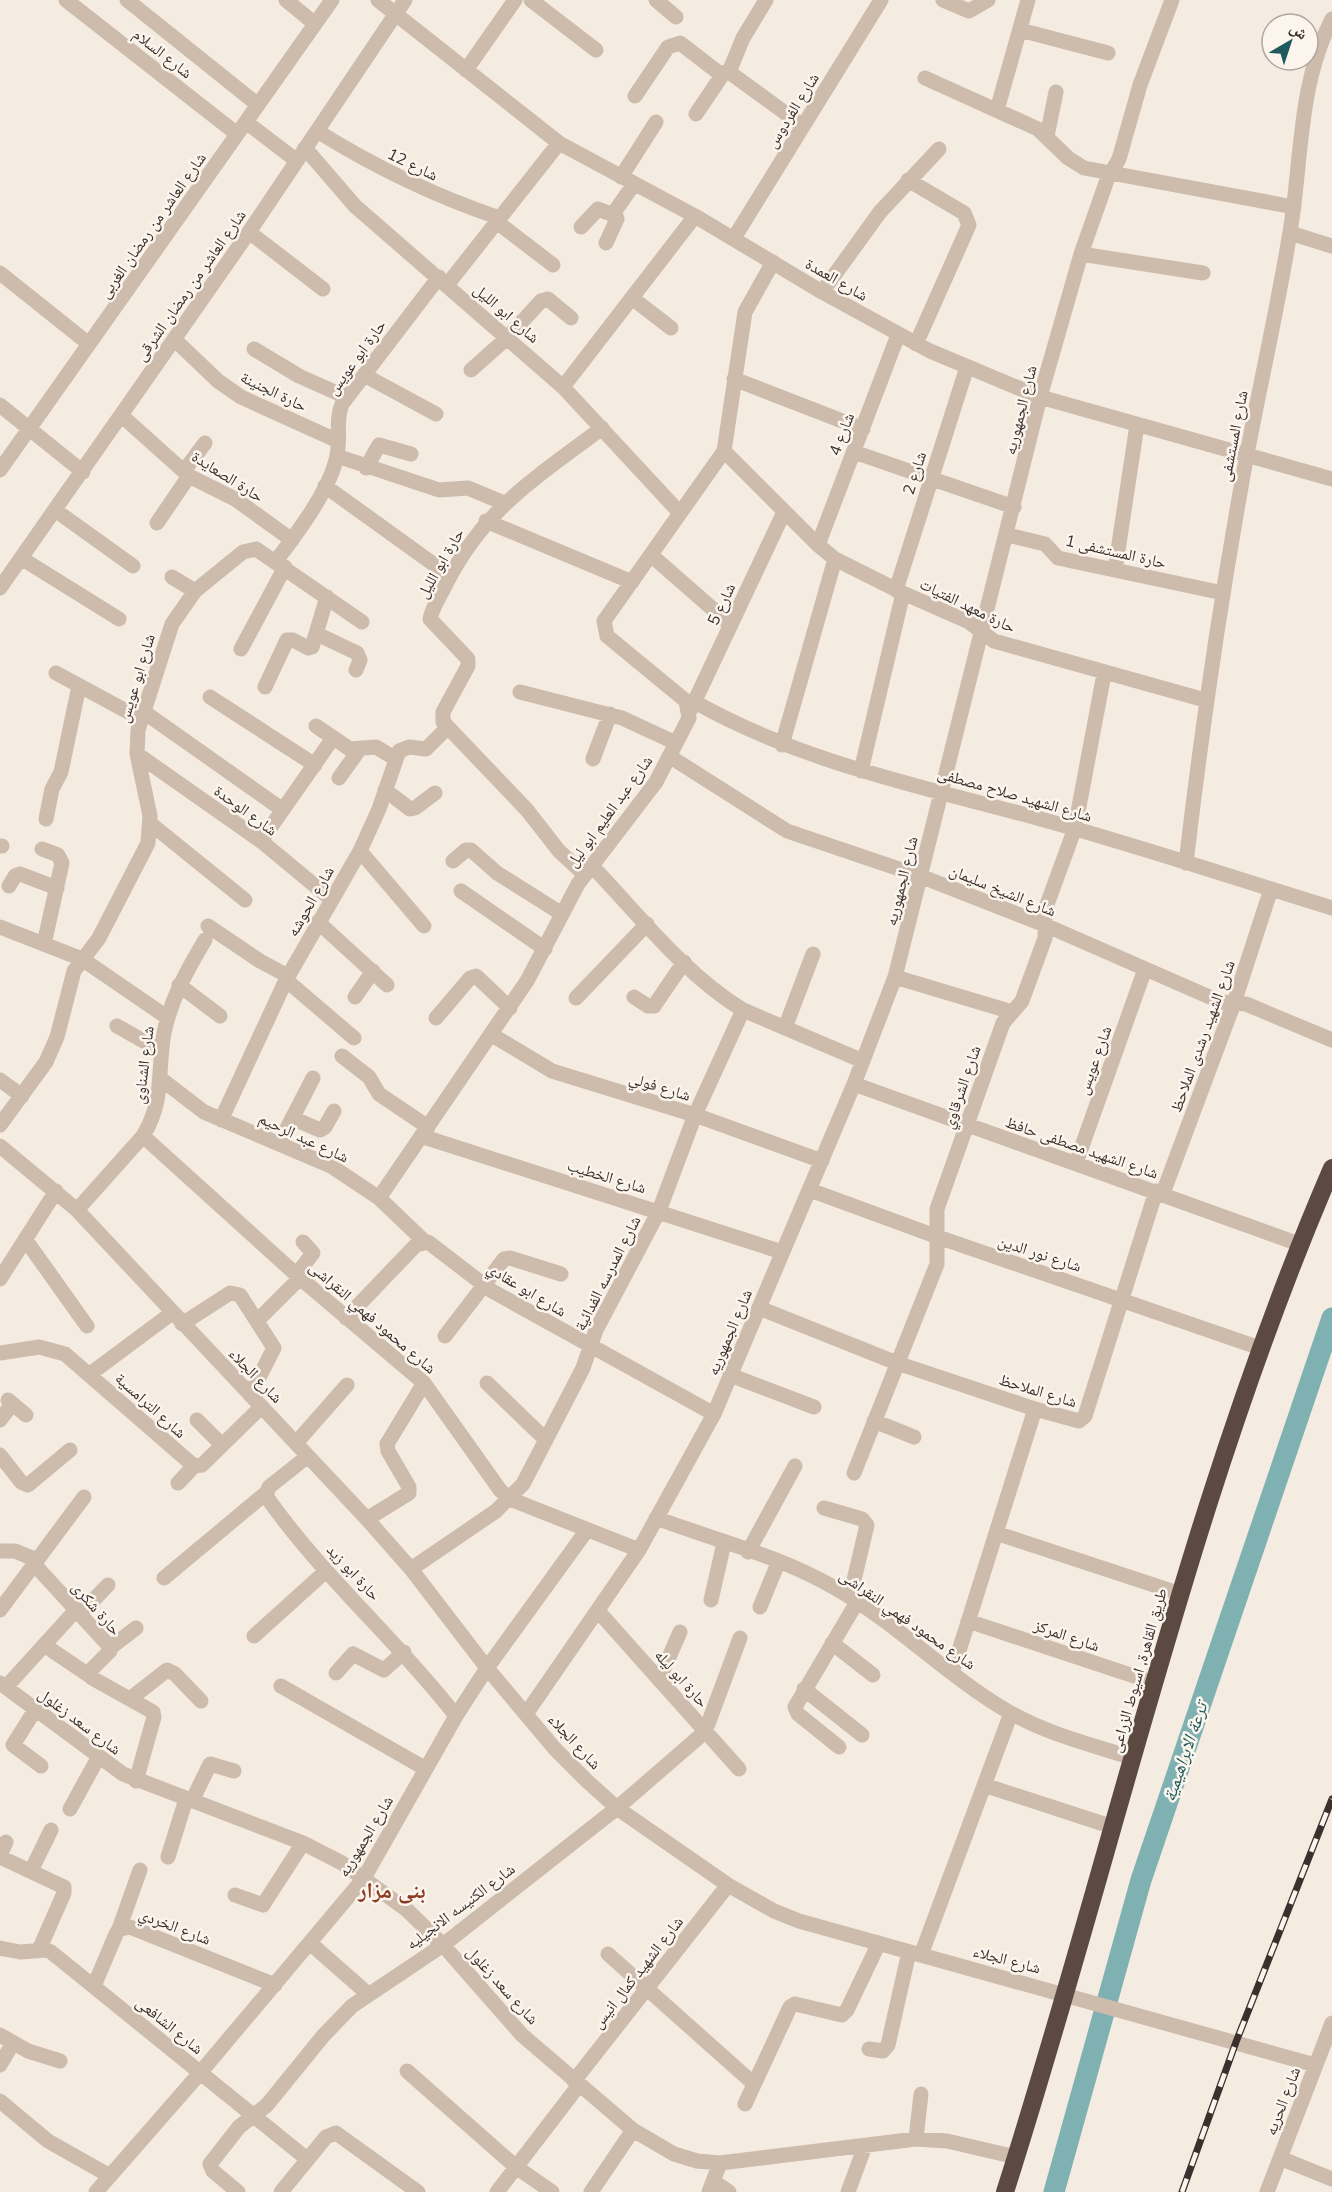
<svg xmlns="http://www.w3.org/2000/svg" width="1332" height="2192" font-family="Mulish,'Noto Naskh Arabic',sans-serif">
<rect width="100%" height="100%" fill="#f4ebe1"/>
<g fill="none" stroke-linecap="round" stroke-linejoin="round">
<path stroke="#7fb0b2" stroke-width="21" d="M1054,2192L1141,1880L1332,1318"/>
<path stroke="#cdbbac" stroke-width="15" d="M66,0L237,134
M127,0L258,105
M286,0L315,24
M378,0L559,143L695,216L822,292L930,351L1040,397L1332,479
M531,0L596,50
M656,0L676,17
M943,0L969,11L988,0
M1020,30L1108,53
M466,70L515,0
M729,72L803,126
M925,78L1038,129L1068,158L1084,168L1294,207
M635,96L668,47L680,43L719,73L729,72L743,38L766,0
M997,110L1028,0
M696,114L723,74
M246,122L297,161
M317,131C375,167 434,196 500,218
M1047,136L1056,92
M305,148L355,206L563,387L680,513
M621,177L656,122
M908,180L964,213L969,225L916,344
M613,214L634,184
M497,222L553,265
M581,227L598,209L616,216L617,219L606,243
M249,232L323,289
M1290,233L1332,246
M734,238L881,0
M1081,254L1203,273
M0,273L89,344
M447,285L559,143
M822,292L880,212L939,149
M632,298L671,328
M174,339L218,381L241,397L338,441
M254,349L299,376L346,397
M471,370L508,337L541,301L548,299L571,318
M364,375L436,414
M734,379L863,429
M563,387L695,216
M0,405L83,472
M121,415L189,476L235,499L292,540
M724,451L818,545L835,559L903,593L969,622L994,641L1205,700
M854,452L1014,507
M337,456L439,490L468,488L504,503
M366,468L379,445L411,454
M0,470L332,0
M184,471L205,443
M325,486L450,576
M55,510L133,566
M486,521L632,582
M157,523L189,476
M1008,535L1045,544L1058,558L1223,593
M818,545L898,335
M651,555L731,625
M21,558L119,619
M276,561C297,533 331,489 337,455C341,437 335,421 342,404L439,277
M1115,570L1137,425
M172,577L195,591
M0,588L249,232L405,0
M896,590L967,367
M317,634L357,653L360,660L356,670
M241,649L285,567
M56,673L141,719
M265,687L287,640H293L308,648L312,647L327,597
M520,692L622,718L676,743
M210,697L315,765
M695,702C801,762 920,786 1037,818C1136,845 1234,878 1332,908
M691,709L784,512
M144,712L283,810
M316,726L350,749L376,747L396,759
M782,745L835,559
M137,754L261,841L331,899
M669,756L787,831L920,876L1045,925L1221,1002L1246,1004L1332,1040
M593,759L610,714
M861,771L903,593
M339,778L359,750
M385,790L410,809L415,808L435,793
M46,819L52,789L61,772L79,686
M151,824L245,900
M261,841L333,738
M0,846H2
M42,849L58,855L62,863L44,944
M360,851L424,926
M453,861L466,850H471L497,873L562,914
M1186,863C1202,726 1222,590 1247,454C1261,380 1278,306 1290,232C1302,161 1298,84 1332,19
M592,866C639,915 685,975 743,1010L863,1061
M585,875L559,851L527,810L443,722V712L468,666V659L430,619C432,608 440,596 445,586C483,509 536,478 602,428
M9,886L15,876L20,874L57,888
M461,891L545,949
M318,922L387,985
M208,926L260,961L288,976
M0,927L82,959L168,1018
M895,977L1012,1012
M286,980L354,1038
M179,985L220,1016
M355,997L373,971
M634,997L648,1006H654L684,962
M576,998L647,924
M436,1018L470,978L476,976L510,1008
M117,1026L161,1051
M785,1028L813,954
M492,1035L552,1071L695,1115L822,1161
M342,1056L369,1077L379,1094L428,1127
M161,1079L204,1112L331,1166L379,1198L424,1241
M0,1080L22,1096
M854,1084L1299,1244
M292,1118L320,1130L325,1127L334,1111
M221,1120L286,980L360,851L379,809L399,751L409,747L426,749L447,728
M0,1125L46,1062L57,1037L74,971L99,938L148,843L150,816L137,754L138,730L172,624L195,591L243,552L256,549L362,622
M143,1136L300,1278L424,1383L500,1490L510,1499L639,1550
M421,1136L782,1252
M280,1142L313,1078
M0,1146L77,1210L367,1519L411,1569L487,1668L555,1749L587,1781L617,1808L728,1885L774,1911L799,1921L1315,2065
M1076,1163L1145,969
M810,1190L938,1237L1260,1348
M1163,1193L1234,1003L1271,889
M379,1198L527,981L578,884L656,782L689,718L686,701L607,636L604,621L724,451L745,312L773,262
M77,1210L143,1136C165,1100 157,1072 164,1033C171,999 187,970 205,940
M25,1239L87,1326
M296,1275L313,1253L303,1242
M0,1279L56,1191
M759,1308L897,1363L1035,1409L1079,1421L1085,1416L1156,1191
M346,1318L416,1245L428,1242L492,1291L714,1414
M258,1320L300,1278
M182,1324L230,1293L240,1295L274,1348L250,1395
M445,1336L504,1259L510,1258L561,1274
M0,1353L39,1347L65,1354L194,1466L202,1465L261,1407
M90,1374L172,1313
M730,1375L814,1407
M487,1383L546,1440
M8,1400L26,1415
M0,1420L12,1404
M197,1420L222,1445
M874,1421L914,1437
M296,1443L347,1385
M0,1455L21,1482L28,1485L70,1450
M308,1456L269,1487L266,1496C322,1576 397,1640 456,1716
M854,1473L937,1264V1209L1003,1023L1022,1001L1045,938V910L1075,828L1104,674
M178,1483L194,1466
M824,1508L862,1519L867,1525L850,1597
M656,1518C715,1540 780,1556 835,1588C897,1623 947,1676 1009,1712C1047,1734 1092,1745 1133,1758
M367,1519L409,1493V1487L388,1451L387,1444L424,1383
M996,1533L1181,1594
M0,1551H15L37,1560
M748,1552L795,1466
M34,1564L109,1646L110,1651L90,1671L92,1678L153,1712L154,1717L136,1781
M411,1569L496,1511L523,1484L583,1368L596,1330L659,1211L695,1115L743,1010
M164,1578L266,1493
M711,1600L724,1543
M760,1607L778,1563
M0,1610L84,1497
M598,1611L739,1769
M80,1614L108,1585
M968,1621L1155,1683
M254,1636L326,1571
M832,1643L873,1675
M44,1645L90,1676
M110,1648L136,1628
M336,1673L353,1654L384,1670L404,1652
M952,1673L1035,1409
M659,1680L680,1632
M0,1683L123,1774L303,1843L342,1863L407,1910L443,1945L522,2035L633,2130L674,2154L697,2161L720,2163L916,2139L947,2141L1016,2157
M281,1686L426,1769
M6,1687L76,1610
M804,1689L862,1735
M130,1699L167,1670L175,1674L201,1701
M35,1710L13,1745L41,1766
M526,1714L639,1550L714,1414L854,1084L895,977L1040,397L1081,254L1107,180L1119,159L1140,85L1172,0
M839,1747L798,1714L795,1707L857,1602
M984,1785L1113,1827
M192,1801L210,1764L234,1771
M70,1809L98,1758
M0,1855L6,1842
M0,1857L64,1887V1893L39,1950
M168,1857L186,1799
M31,1871L51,1830
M235,1895L263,1905L303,1843
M119,1929L140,1870
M310,1943L368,1994
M0,1948L20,1952L46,1950L51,1952L307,2159
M608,1954L754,2084
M921,1955L1011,1713
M94,1986L116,1934L119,1929L130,1927L275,1985
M0,2035L28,2051L60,2061
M869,2049L883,2051L888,2045L909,1952
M0,2065L13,2043
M407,2071L516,2167L552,2192
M574,2081L728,1885
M0,2101L48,2141L110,2176
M745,2104L790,2007L795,2004L842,2015L847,2010L879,1943
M916,2139L921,2094
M1280,2158L1332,2179
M713,2181L729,2192
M96,2192L200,2073L364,1878L456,1716L487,1668L587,1530
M238,2192L213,2171L210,2164L239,2127L267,2105L323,2036L352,2006L443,1945L617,1808L699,1737L708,1724L740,1638
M281,2192L326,2137L336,2133L418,2192
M497,2192L579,2085
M591,2192L633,2130
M709,2192L720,2163
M848,2192L865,2146
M1267,2192L1332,2023"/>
<path stroke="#5c4a42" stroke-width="18" d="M1005,2192C1114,1851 1190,1497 1332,1168"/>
<g stroke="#3b302b" stroke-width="7">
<path id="rail" d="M1182,2192L1236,2042L1332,1799"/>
</g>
<use href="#rail" stroke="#fbf5ee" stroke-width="4.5" stroke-dasharray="14" stroke-linecap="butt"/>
</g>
<g text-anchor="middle" stroke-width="5" stroke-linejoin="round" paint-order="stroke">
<g font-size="16" fill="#3b302b" stroke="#fbf5ee">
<text transform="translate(163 53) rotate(38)" y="6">شارع السلام</text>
<text transform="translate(792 110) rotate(-58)" y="6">شارع الفردوس</text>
<text transform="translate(413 164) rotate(26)" y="6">شارع 12</text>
<text transform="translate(152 225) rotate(-55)" y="6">شارع العاشر من رمضان الغربى</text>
<text transform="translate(837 279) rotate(30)" y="6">شارع العمدة</text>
<text transform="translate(190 285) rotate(-55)" y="6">شارع العاشر من رمضان الشرقى</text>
<text transform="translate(507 313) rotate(41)" y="6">شارع ابو الليل</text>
<text transform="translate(356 357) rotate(-54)" y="6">حارة ابو عويس</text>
<text transform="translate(274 391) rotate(26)" y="6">حارة الجنينة</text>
<text transform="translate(1020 410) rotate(-76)" y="6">شارع الجمهوريه</text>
<text transform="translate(841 434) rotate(-69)" y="6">شارع 4</text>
<text transform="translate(1233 436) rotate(-79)" y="6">شارع المستشفى</text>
<text transform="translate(914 473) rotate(-72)" y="6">شارع 2</text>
<text transform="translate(228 476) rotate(32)" y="6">حارة الصعايدة</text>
<text transform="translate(1116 551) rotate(13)" y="6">حارة المستشفى 1</text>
<text transform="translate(440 563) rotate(-60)" y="6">حارة ابو الليل</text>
<text transform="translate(721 604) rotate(-65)" y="6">شارع 5</text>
<text transform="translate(968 605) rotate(26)" y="6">حارة معهد الفتيات</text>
<text transform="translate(136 678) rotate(-73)" y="6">شارع ابو عويس</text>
<text transform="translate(1015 794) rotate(16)" y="6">شارع الشهيد صلاح مصطفى</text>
<text transform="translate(246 810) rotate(36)" y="6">شارع الوحدة</text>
<text transform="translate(609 811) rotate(-54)" y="6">شارع عبد العليم ابو ليل</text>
<text transform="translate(901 881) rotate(-76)" y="6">شارع الجمهوريه</text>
<text transform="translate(1003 890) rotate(22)" y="6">شارع الشيخ سليمان</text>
<text transform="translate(310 901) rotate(-60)" y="6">شارع الحوشه</text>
<text transform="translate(1202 1036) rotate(-70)" y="6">شارع الشهيد رشدى الملاحظ</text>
<text transform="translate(1094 1060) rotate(-70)" y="6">شارع عويس</text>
<text transform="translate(143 1065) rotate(-83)" y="6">شارع الشناوى</text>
<text transform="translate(660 1086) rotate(17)" y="6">شارع فولي</text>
<text transform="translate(961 1087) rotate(-71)" y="6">شارع الشرقاوي</text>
<text transform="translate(304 1137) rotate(25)" y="6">شارع عبد الرحيم</text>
<text transform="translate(1082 1147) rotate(19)" y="6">شارع الشهيد مصطفى حافظ</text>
<text transform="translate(607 1176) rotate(17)" y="6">شارع الخطيب</text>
<text transform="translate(1040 1253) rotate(18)" y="6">شارع نور الدين</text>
<text transform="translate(607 1273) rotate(-63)" y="6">شارع المدرسه الفدائية</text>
<text transform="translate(527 1289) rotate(31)" y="6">شارع ابو عقادي</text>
<text transform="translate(373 1317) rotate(41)" y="6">شارع محمود فهمي النقراشى</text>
<text transform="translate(729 1332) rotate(-67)" y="6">شارع الجمهوريه</text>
<text transform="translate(256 1375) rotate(46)" y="6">شارع الجلاء</text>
<text transform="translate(1038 1390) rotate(17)" y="6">شارع الملاحظ</text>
<text transform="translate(151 1405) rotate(42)" y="6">شارع الترامسية</text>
<text transform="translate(354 1572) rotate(47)" y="6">حارة ابو زيد</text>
<text transform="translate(97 1608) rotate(49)" y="6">حارة شكرى</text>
<text transform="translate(908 1619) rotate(35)" y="6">شارع محمود فهمي النقراشى</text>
<text transform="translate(1067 1635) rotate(19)" y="6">شارع المركز</text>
<text transform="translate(1138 1670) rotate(-74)" y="6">طريق القاهرة, اسيوط الزراعى</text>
<text transform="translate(682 1678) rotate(48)" y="6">حارة ابو ليله</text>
<text transform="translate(80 1721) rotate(37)" y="6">شارع سعد زغلول</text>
<text transform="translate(575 1741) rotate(47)" y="6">شارع الجلاء</text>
<text transform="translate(365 1836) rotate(-59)" y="6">شارع الجمهوريه</text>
<text transform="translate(460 1906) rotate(-37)" y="6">شارع الكنيسه الانجيليه</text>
<text transform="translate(175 1926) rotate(21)" y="6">شارع الخردي</text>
<text transform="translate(1007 1959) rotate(15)" y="6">شارع الجلاء</text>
<text transform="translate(637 1972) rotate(-52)" y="6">شارع الشهيد كمال انيس</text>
<text transform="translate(503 1985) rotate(48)" y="6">شارع سعد زغلول</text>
<text transform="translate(170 2025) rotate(39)" y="6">شارع الشافعى</text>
<text transform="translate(1282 2101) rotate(-69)" y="6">شارع الحريه</text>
</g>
<g font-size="18" font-style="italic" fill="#1f5a5e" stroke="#fbf5ee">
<text transform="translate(1185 1752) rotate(-71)" y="6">ترعة الابراهيمية</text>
</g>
<g font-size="22" font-weight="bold" fill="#8c3b22" stroke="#fbf5ee">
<text x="392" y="1898">بنى مزار</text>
</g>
</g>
<g transform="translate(1290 42) rotate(39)"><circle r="28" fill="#fbf5ee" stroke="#aea6a0" stroke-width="1.5"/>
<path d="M0-4.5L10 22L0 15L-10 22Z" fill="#1f5a5e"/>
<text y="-9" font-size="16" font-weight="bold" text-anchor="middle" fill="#3b302b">ش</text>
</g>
</svg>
